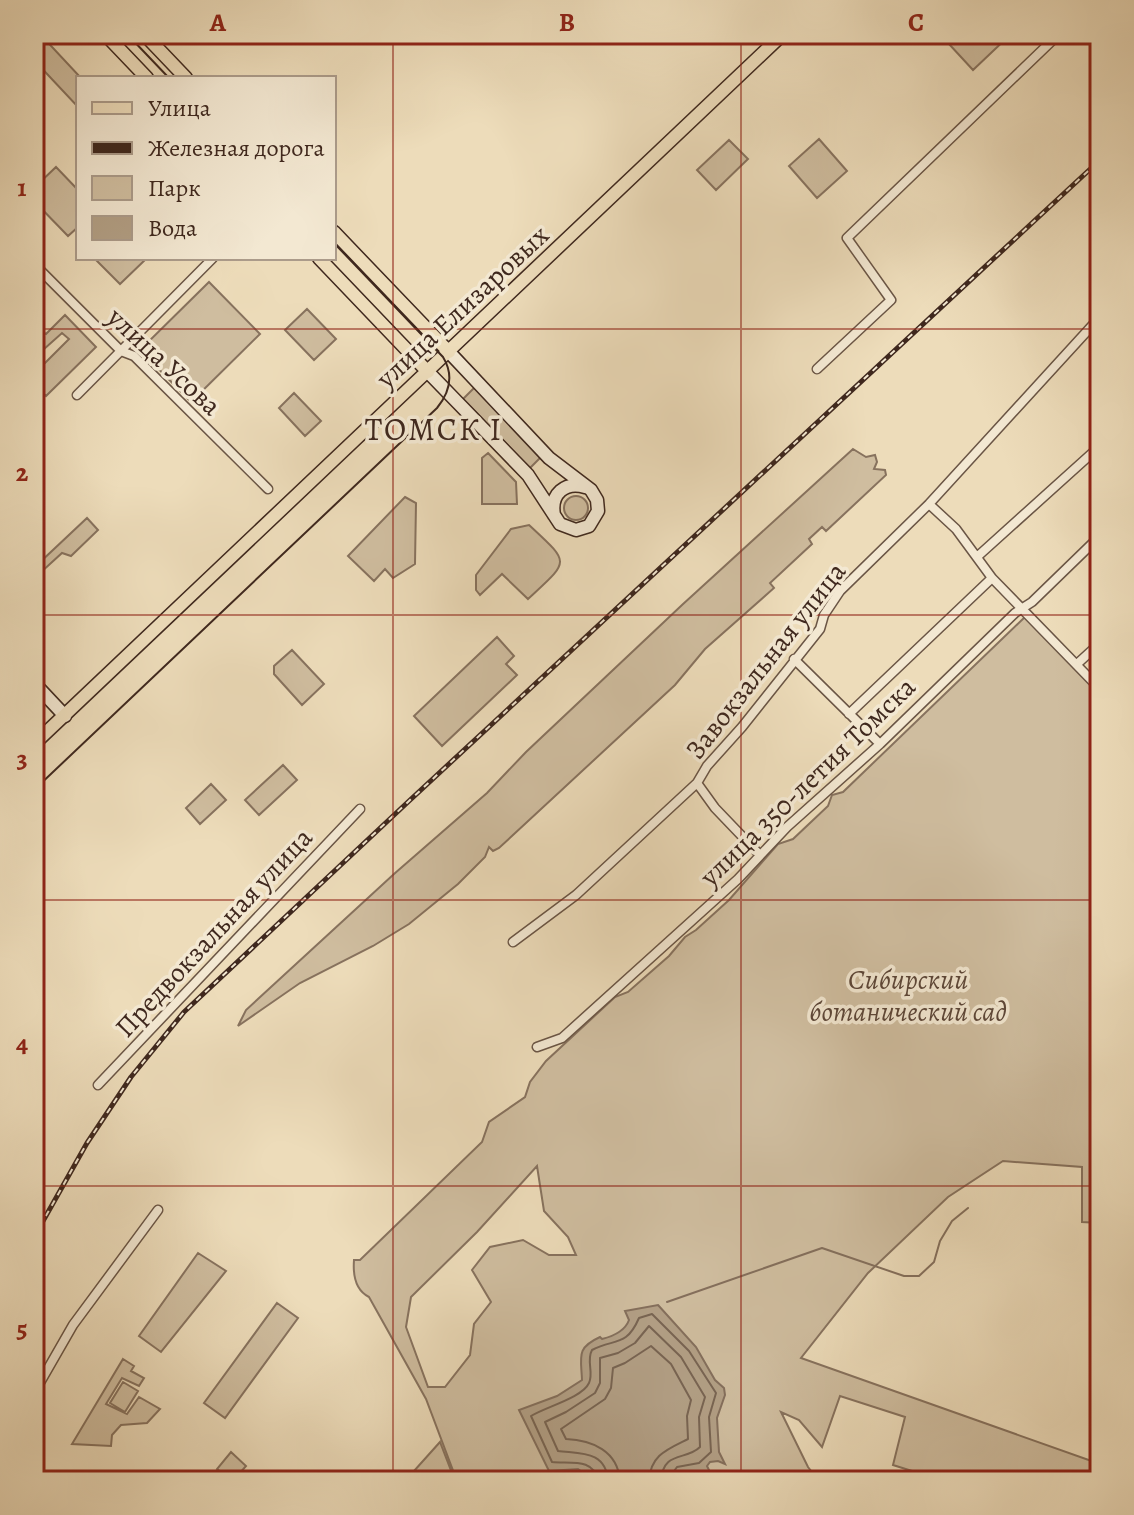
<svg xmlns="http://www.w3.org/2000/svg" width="1134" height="1515" font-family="Alegreya,serif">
<rect width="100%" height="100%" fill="#eddcba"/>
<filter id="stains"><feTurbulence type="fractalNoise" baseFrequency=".0025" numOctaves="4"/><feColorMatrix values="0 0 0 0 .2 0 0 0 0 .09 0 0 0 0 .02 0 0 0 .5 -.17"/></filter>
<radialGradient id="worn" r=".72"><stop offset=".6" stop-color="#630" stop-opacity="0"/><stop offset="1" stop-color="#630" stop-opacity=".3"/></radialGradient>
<path fill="#cfbd9f" stroke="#87725e" stroke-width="2" fill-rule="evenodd" d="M34,34H40L81,78H78V107L34,60Z
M960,34H1011L973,70L949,44Z
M819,139L847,171L817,198L789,166Z
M729,140L748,159L716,190L697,170Z
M56,167L78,190V227L68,236L34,201V188Z
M94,258H147L120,284Z
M209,282L260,334L191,402L140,350Z
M307,309L336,339L314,360L285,330Z
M65,315L96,347L46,396L34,384V374L69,339L62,333L34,358V328L46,334Z
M475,387L541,457L530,468L463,399Z
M294,393L321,421L305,436L279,408Z
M853,449L866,457L875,455L877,462L874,469L885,470L886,475L826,531L822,527L809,539L812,544L770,583L774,588L705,649L675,685L499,848L493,851L489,847L485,857L458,884L409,924L373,946L300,983L238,1026L246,1010L394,874L487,793L526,752L682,605Z
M488,453L516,482L517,504H482V458Z
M564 508a12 12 0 1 1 24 0a12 12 0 1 1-24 0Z
M405,497L416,503L415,564L393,578L385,569L374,581L348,556Z
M87,518L98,530L71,556L62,553L38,575L34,574V562L37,565Z
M529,525C571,564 570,560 528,599L502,574L480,595L476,590V575L511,529Z
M1026,616L1100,694V1223L1082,1222V1167L1003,1161L948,1197L868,1273L801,1358L1100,1464V1481H910L912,1471L893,1465L905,1417L840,1396L822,1447L799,1420L781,1412L808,1467L819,1481H457L426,1399L369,1297C355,1290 353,1273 354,1260H360L482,1142L489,1122L525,1097L530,1082L546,1061L615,997L628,992L669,956L685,937L696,930L729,900L778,844L793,839L828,806L832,795L843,792ZM537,1166L544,1211L568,1237L576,1255H549L523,1240L490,1247L472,1270L491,1302L474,1324L470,1355L445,1387H428L406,1327L411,1297L477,1232Z
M497,637L514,656L506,664L517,675L442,746L414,716Z
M292,650L324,684L302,705L274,674V666Z
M283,765L297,780L259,815L245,800Z
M211,784L226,800L200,824L186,808Z
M198,1253L226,1271L161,1352L139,1336Z
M277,1303L298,1318L225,1418L204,1403Z
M123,1359L134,1366L131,1371L144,1378L139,1386L122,1378L106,1404L127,1414L139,1397L160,1409L147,1423L121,1425L112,1435L111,1446L72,1444Z
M123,1382L138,1391L125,1412L110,1403Z
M440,1442L455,1481H405Z
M231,1452L246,1466L233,1481L217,1469Z"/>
<path fill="#b29f85" stroke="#846f5c" stroke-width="2" d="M658,1305L696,1347L715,1380L724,1388L725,1395L717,1418L719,1452L725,1464L718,1461L710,1462L707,1466L711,1474C697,1471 686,1468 677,1481H625L611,1478L610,1481H594L578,1469L549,1471L519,1410L557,1396L582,1380C581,1356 576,1348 600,1337L602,1339C614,1336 625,1331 629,1320L625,1311Z"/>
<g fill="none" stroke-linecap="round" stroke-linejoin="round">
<path stroke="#786452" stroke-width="2" d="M598,1481C594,1457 569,1464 552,1462L531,1416C545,1407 582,1398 589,1383C594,1372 586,1361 592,1350C614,1338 626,1348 639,1318L652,1314L689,1351L716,1393L709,1417L711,1452L699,1463L677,1467L672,1474L671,1481
M608,1481C606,1450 579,1454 558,1451L545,1422L566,1412L595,1393L600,1383V1358L618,1353L635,1343L649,1326L681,1357L705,1397L699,1417L700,1447C686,1461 663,1450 661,1481
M620,1481C618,1451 592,1440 566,1439L561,1429L605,1399L611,1388L613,1368L625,1363L651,1346L671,1364L691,1400L687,1416L688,1439C668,1449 650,1455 649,1481"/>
<path stroke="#846f5c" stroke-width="2" d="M667,1302L822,1248L904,1276H919L934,1262L940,1241L952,1221L968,1208"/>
<g stroke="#6a5545" stroke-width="11">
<path id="street" d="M34,264L121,351L134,356L268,489
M817,369L891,300L847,238L1059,34
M77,395L213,258
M929,504L956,529L992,578L1100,689
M978,556L1100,446
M794,659L880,744
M1077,664L1100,643
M849,714L992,578
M697,783L715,808L760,855
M513,942L576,895L697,783L707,766L742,727L820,629L824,615L840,591L929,504L1100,317
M537,1047L562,1038L738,879L787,827L880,744L1015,613L1032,602L1100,536
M98,1085L360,809
M34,1393L73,1325L158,1210"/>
</g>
<g stroke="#3f281e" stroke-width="15">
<path id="secondary" d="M428,372L528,475L560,524L576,530L589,526L598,511L597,500L591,490L549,458L449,352
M554,515C550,494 565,481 585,487
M34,683L65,716"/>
</g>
<g stroke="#3f281e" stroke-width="15">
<path id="primary" d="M105,34L147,78
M144,34L186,78
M334,232L449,352
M319,258L428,372
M34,744L783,34"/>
</g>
<use href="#street" stroke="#f3e8d2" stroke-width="8"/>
<use href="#secondary" stroke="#f3e8d2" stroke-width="12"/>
<use href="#primary" stroke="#eddcba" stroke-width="12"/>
<path stroke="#3f281e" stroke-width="2" d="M127,34L169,78
M34,790L437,408C450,392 454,375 443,357L334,243"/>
<g stroke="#3f281e" stroke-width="5">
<path id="rail" d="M34,1237L87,1143L131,1077L184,1012L409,801L1100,160"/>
</g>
<use href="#rail" stroke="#f3e8d2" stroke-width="2" stroke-dasharray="6" stroke-linecap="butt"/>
</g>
<path fill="none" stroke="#8f2418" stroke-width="2" stroke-opacity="0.55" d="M393,34V1481M741,34V1481M34,329H1100M34,615H1100M34,900H1100M34,1186H1100"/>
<g text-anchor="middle" stroke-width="7" stroke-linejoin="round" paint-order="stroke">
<g font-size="28" fill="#3f281e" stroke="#f3e8d2">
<text transform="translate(462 306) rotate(-43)" y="10">улица Елизаровых</text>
<text transform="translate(165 361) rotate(43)" y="10">улица Усова</text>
<text transform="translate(765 660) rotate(-52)" y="10">Завокзальная улица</text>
<text transform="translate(807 781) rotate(-44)" y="10">улица 350-летия Томска</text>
<text transform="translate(213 932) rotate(-47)" y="10">Предвокзальная улица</text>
</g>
<g font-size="28" font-style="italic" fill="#5c4638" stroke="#f3e8d2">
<text x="908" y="989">Сибирский<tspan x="908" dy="32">ботанический сад</tspan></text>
</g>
<g font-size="32" letter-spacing="2" fill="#3f281e" stroke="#f3e8d2">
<text x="434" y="440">ТОМСК I</text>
</g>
</g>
<rect width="1134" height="1515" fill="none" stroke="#eddcba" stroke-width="88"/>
<rect x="76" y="76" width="260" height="184" fill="#f3e8d2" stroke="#ab9b8a" stroke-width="2"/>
<rect x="92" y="102" width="40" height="12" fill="#eddcba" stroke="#ab9b8a" stroke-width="2"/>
<text x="148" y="116" font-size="24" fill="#3f281e">Улица</text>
<rect x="92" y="142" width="40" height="12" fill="#3f281e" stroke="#ab9b8a" stroke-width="2"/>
<text x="148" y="156" font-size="24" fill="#3f281e">Железная дорога</text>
<rect x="92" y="176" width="40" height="24" fill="#cfbd9f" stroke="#ab9b8a" stroke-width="2"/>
<text x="148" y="196" font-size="24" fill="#3f281e">Парк</text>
<rect x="92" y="216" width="40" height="24" fill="#b29f85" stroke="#ab9b8a" stroke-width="2"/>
<text x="148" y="236" font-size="24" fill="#3f281e">Вода</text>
<rect x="44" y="44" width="1046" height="1427" fill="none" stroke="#8f2418" stroke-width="3"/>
<g font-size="26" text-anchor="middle" font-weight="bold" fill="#8f2418">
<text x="218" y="31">A</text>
<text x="567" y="31">B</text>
<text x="916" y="31">C</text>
<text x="22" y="196">1</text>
<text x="22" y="481">2</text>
<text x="22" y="767">3</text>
<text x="22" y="1052">4</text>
<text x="22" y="1337">5</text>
</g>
<rect width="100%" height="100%" filter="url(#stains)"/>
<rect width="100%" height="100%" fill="url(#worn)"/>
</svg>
